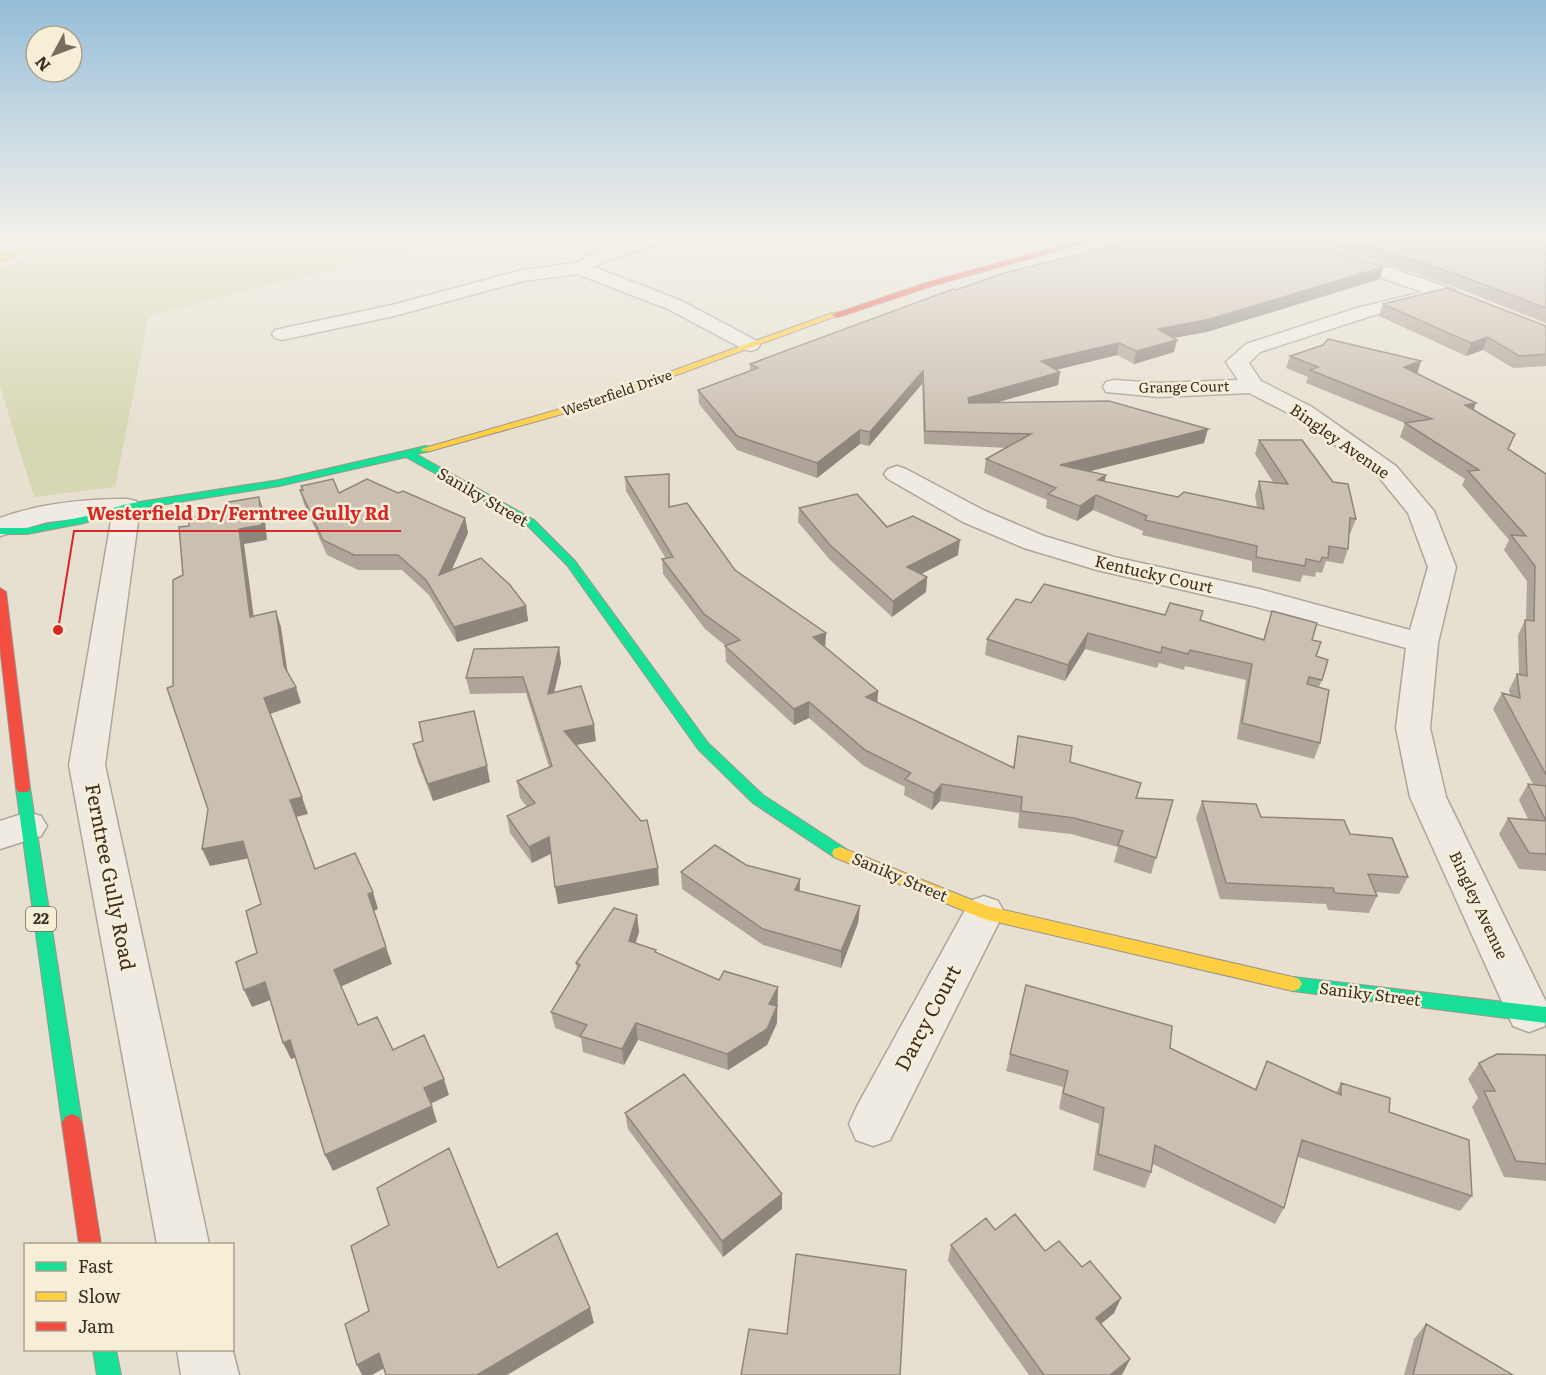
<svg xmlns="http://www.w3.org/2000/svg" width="1546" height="1375" font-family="Literata,serif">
<rect width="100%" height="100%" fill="#e7e0d1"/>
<path fill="#d6d7b3" d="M70,239H455L149,315L115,487L34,497L0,386V269Z"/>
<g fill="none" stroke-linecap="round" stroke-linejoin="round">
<g stroke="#ada599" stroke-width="3">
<path id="street" d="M637,239H665L663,243L615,257L594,267L682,301L757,341L760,345L757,349L750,351L743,349L668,309L577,274L523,281L394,316L282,340L275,338L272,334L275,330L392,305L522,270L575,263L603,249Z
M1277,239H1303L1453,289L1456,293L1453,297L1446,299L1432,295L1434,297L1431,301L1371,316L1260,352L1249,363L1261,381L1312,407L1396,466L1434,511L1456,567L1438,643L1430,728L1446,797L1546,1002L1545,1026L1529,1032L1513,1026L1410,797L1396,728L1406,648L1253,606L1097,570L1024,548L963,522L888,479L884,474L888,469L897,466L906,469L983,510L1044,536L1114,557L1259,589L1410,630L1428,567L1408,513L1378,476L1296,417L1249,393L1159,397L1106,392L1103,387L1106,382L1114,380L1159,383L1238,380L1226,362L1246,344L1357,308L1423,292L1279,243Z
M127,499L136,501L140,507L105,765L209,1244H157L69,765L112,515L47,522L0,536V518C41,503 84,499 127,499Z
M28,812L41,816L47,826L41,836L0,849V821Z
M984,896L998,901L1004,912L890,1140L873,1146L856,1140L849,1124L856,1108L970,901Z
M232,1348L239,1375H181L177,1350Z"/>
</g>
<g stroke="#9c958a" stroke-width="2">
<path id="fast" d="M426,446L430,447V451L416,454L534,520L575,561L708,743L763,795L846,849L848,853L846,857L840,859L834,857L753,803L698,749L567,565L526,524L406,457L279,486L128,510L84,523L27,534H0V528H27L82,517L127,504L279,480Z
M23,783L28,784L30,788L82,1123L79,1129L72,1132L65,1129L62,1123L16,788L18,784Z
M1293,977L1546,1007V1023L1293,991L1287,989L1284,984L1287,979Z
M93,1350H116L121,1375H97Z"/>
</g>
<g stroke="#9c958a" stroke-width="2">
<path id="slow" d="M46,239H56L0,262V257Z
M832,313L839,315L598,404L430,451H422L421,449L592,400Z
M840,847L987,906L1293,977L1299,979L1302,984L1299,989L1293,991L984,919L834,857L832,853L834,849Z"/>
</g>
<g stroke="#9c958a" stroke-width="2">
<path id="jam" d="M1087,239H1099L935,285L838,317L831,315L929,282Z
M0,588L6,592L30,788L28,792H18L16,788L0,647Z
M72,1114L79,1117L82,1123L101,1244H79L62,1123L65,1117Z"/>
</g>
<use href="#street" fill="#efebe3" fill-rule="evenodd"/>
<use href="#fast" fill="#16e098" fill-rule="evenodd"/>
<use href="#slow" fill="#ffcf43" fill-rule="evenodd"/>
<use href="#jam" fill="#f24e42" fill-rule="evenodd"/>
</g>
<path fill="#afa499" d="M1311,239H1530V240L1546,244V323L1452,286Z
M1383,267L1380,279L1207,332L1174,338V352L1134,364L1117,355L1056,370L1060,372L1058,385L996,403L1204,443L1090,471L1106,475L1104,482L1178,497L1257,507L1255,495L1259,481L1273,482L1255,454L1259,440L1356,519L1350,534L1349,533L1348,549L1343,564L1326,561L1322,573L1316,572L1315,577L1303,575L1300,582L1252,572V561L1142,535L1143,531L1093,510L1077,521L1046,508L1047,500L984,473L986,459L1007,448L924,444L922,384L869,446L860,444L817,478L737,450L699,404L698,390L750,371V364L956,290Z
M1383,304L1546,326V366L1513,368L1483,350L1466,356L1379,316Z
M1290,356L1421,361L1417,373L1473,410L1508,449L1546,474V871L1519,869L1499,834L1508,818L1528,819L1519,800L1528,784H1533L1493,709L1502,693L1510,696L1509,690L1517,674H1519L1518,635L1525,620H1526L1527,581L1504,550L1509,540L1462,485L1465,479L1400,437L1405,423L1306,383L1308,377L1286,368Z
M669,474L670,507L735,570L826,633L825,648L878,691L877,702L1013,768L1018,736L1070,762L1141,783L1137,798L1173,800L1151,874L1114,862L1118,847L1071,834L1018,828L1019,813L940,801L932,810L904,795L905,787L864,766L809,718L794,725L726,662L725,646H726L705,629L663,574L662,559H666L626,491L625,477Z
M300,490L339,493H398L465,518L468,533L451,570L526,606L528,621L457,642L429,595L402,570H358L327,555L304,504Z
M799,508L958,555L921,574L927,577L926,592L892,617L830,560L798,522Z
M1031,603L1165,615L1200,620L1263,640L1272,611L1312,640L1322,680L1319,687L1320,743L1314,759L1237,739L1246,680L1185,666L1184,670L1159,663L1157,668L1085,649L1065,681L985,655L987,639Z
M559,647L561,663L554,693L596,741L576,745L659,885L558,904L551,854L532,863L510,833L507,816L527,807L520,798L517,781L549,767L526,693L470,694L466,678Z
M423,741L490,782L433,801L417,760L413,744Z
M1202,801L1261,817L1350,834L1408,877L1399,894L1375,892L1377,896L1369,913L1328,910L1326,904L1220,899L1196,818Z
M746,865L800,879V891L860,906L858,923L841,968L763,945L682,889L681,872Z
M637,915L639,932L635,943L656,950V952L719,980L778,1004L777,1007V1023L767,1045L728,1070L638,1040L624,1065L583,1052L581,1038L555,1028L551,1012L577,969L576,963Z
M1026,985L1170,1048L1255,1089L1267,1061L1336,1093L1341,1083L1389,1112L1472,1196L1460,1211L1298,1157L1284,1208L1275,1224L1153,1164L1151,1172L1145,1188L1093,1170L1099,1124L1059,1109L1063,1087L1006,1071Z
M1546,1055V1181L1504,1177L1472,1107L1478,1098L1468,1079L1479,1063Z
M625,1113L782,1194V1209L723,1257L628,1129Z
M995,1230L1082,1267L1121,1298L1114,1313L1101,1324L1130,1359L1123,1373L1121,1375H1029L948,1261L951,1245Z
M1426,1324L1513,1375H1404L1414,1339Z"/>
<path fill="#8e867d" d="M1383,267L1380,279L1207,332L1155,341L1158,329Z
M1488,337L1483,350L1466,356L1471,343Z
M1177,340L1174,352L1134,364L1136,351Z
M1119,343L1117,355L1039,374L1041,361Z
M1421,361L1417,374L1404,367Z
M923,371L922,384L869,446L870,432Z
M1060,372L1058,385L966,411L968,398Z
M1476,403L1471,416L1465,405Z
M1208,429L1204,443L1058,479L1060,465Z
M860,430V444L817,478V463Z
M1106,475L1103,489L1098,480Z
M1096,495L1093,510L1077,521L1080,506Z
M259,497L264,512L267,540L244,544L256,633L250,617L239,529Z
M465,518L468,533L443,590L439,575Z
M960,540L958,555L906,582L907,567Z
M927,577L926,592L892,617L893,601Z
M526,606L528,621L457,642L454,627Z
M276,611L281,627L289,682L284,666Z
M826,633L825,648L813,637Z
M1088,633L1085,649L1065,681L1068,665Z
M559,647L561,663L550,710L548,694Z
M296,687L301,703L270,714L264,698Z
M878,691L877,707L866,697Z
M809,702V718L794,725V709Z
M594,725L596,741L566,747L564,731Z
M487,766L490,782L433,801L428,784Z
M942,784L940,801L932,810L934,793Z
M302,797L308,814L296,817L290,800Z
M549,837L552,853L532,863L529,847Z
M243,841L250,858L210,866L202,849Z
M658,868L659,885L558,904L555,887Z
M800,879L799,896L795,890Z
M373,892L378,909L374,911L368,894Z
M860,906L858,923L841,968V951Z
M637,915L639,932L631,958L629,941Z
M386,947L392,964L340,987L334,970Z
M265,982L273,999L252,1007L244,990Z
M778,987L777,1023L767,1045L728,1070L727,1054L769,1004Z
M636,1023L638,1040L624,1065L622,1049Z
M290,1040L297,1057L291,1059L283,1043Z
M444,1079L449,1095L430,1104L424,1088Z
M432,1106L437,1122L333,1171L325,1155Z
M782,1194V1209L723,1257L722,1241Z
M1121,1298L1114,1313L1090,1333L1096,1318Z
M590,1308L594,1323L507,1375H477Z
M379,1353L386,1367L372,1375H362L357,1365Z
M1130,1359L1123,1373L1121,1375H1110Z"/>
<path fill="#cbbfb2" stroke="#8e867d" stroke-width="1.5" d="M1138,239H1297L1383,267L1210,319L1158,329L1177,340L1136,351L1119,343L1041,361L1060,372L968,398L969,403L1109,401L1208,429L1060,465L1106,475L1098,480L1178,497L1184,492L1264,509L1259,481L1288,484L1259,440H1302L1333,482L1348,484L1356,519L1350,518L1348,549L1329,546L1328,558L1322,557L1320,562L1306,559L1305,566L1256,557L1257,546L1145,520L1147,516L1096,495L1080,506L1048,494L1056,488L986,459L1031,434L925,431L923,371L870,432L860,430L817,463L737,436L698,390L758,368L750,364L953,289L956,290L1001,274Z
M1348,239H1530V240L1546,244V308L1456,274Z
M1447,288L1546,326V354L1519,356L1488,337L1471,343L1383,304Z
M1328,339L1421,361L1404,367L1476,403L1465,405L1515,434L1508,449L1546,474V775L1502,693L1520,698L1517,674L1527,676L1525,620L1534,621L1535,566L1511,535L1526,536L1468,471L1479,470L1405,423L1432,419L1310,370L1318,367L1290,356L1323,345Z
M669,474V507L687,503L735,570L826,633L813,637L878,691L866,697L1014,768L1018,736L1072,746L1070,762L1141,783L1136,798L1173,800L1156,858L1118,845L1123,831L1074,818L1021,811L1022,797L942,784L934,793L905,779L911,773L865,750L809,702L794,709L725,646L740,640L704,614L662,559L673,557L625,477Z
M333,479L339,493L367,479L398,493L403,491L465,518L439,575L481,558L510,585L526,606L454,627L426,580L398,555H354L323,540L300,490H303L301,486Z
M857,494L887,527L913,516L960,540L907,567L927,577L893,601L830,545L799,508Z
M259,497L262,525L239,529L250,617L276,611L284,666L296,687L264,698L302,797L290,800L315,869L355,853L373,892L368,894L386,947L334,970L358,1025L377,1017L393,1050L424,1035L444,1079L424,1088L432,1106L325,1155L290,1040L283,1043L265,982L244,990L236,962L257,953L246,911L261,904L243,841L202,849L208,809L167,688L173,686V580L183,575L179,527L189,526V519L229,508V502Z
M1044,584L1165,615L1170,603L1203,611L1200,620L1264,640L1272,611L1317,623L1312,640L1321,642L1316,656L1328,660L1322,680L1309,677L1307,684L1329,690L1320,743L1242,723L1252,664L1190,650L1188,654L1162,647L1161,653L1088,633L1068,665L987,639L1016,599L1031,603Z
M559,647L548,694L581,686L594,725L564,731L641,821L647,820L658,868L555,887L549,837L529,847L507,816L535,803L517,781L552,766L523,677L466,678L474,649Z
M474,711L487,766L428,784L413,744L423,741L419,722Z
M1528,784L1546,786V821Z
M1202,801L1256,804L1261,817L1344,820L1350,834L1392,838L1408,877L1368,874L1377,896L1335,893L1333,888L1226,883Z
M1508,818L1546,821V854L1529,853Z
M715,845L746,865L800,879L795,890L860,906L841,951L763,929L681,872Z
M614,908L637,915L629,941L656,950L655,952L719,980L724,971L778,987L769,1004L777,1006L767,1029L727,1054L636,1023L622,1049L580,1036L587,1025L551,1012L580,965L576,963Z
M1026,985L1172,1026L1170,1048L1256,1090L1267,1061L1341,1095V1083L1390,1098L1389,1112L1469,1140L1472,1196L1302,1140L1284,1208L1155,1145L1151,1172L1098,1154L1104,1108L1063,1093L1068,1071L1010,1054Z
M1497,1054L1546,1055V1164L1516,1161L1484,1091H1495L1479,1063Z
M684,1074L782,1194L722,1241L625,1113Z
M449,1148L498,1268L557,1233L590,1308L477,1375H386L379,1353L357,1365L345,1324L369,1311L351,1246L389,1225L377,1188Z
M1015,1214L1045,1251L1059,1241L1082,1267L1090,1261L1121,1298L1096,1318L1130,1359L1110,1375H1044L951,1245L986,1218L995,1230Z
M796,1254L906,1270L900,1375H741L749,1329L787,1334Z
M1426,1324L1513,1375H1413Z"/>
<linearGradient id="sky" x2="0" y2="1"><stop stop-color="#96bed9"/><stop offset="0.55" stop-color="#f4f1ea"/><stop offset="1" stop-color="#f4f1ea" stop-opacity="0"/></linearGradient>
<rect width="1546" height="432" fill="url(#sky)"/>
<g text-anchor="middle" stroke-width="5" stroke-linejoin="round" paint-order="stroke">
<g font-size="14" fill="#3d2e20" stroke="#f7eed8">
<text transform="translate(1184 387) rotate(-1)" y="5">Grange Court</text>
<text transform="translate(617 393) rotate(-19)" y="5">Westerfield Drive</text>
</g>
<rect fill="#f7eed8" stroke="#756857" stroke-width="1.5" x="26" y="907" width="30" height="24" rx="4.5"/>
<g font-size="15" font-weight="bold" fill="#3d2e20">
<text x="41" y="924">22</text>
</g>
<g font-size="16" fill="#3d2e20" stroke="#f7eed8">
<text transform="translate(1340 441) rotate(35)" y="6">Bingley Avenue</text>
<text transform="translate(483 497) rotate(30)" y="6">Saniky Street</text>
<text transform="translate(1154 574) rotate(13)" y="6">Kentucky Court</text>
<text transform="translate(900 877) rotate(23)" y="6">Saniky Street</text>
<text transform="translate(1479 905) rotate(65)" y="6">Bingley Avenue</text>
<text transform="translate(1370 994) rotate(7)" y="6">Saniky Street</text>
</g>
<g font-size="20" fill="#3d2e20" stroke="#f7eed8">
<text transform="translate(110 877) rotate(79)" y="7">Ferntree Gully Road</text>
<text transform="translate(928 1018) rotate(-62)" y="7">Darcy Court</text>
</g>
</g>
<path fill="none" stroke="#d62828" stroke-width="2" d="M58 630L74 531H401"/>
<circle fill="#d62828" stroke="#f7eed8" stroke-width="2" cx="58" cy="630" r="6"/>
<g font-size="18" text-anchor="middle" font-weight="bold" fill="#d62828" stroke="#f7eed8" stroke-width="5" stroke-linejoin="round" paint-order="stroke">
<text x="238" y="520">Westerfield Dr/Ferntree Gully Rd</text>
</g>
<rect x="24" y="1243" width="210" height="108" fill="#f7eed8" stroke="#ada18e" stroke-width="1.5"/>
<rect x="36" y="1262" width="30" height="9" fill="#16e098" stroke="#ada18e" stroke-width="1.5"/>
<text x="78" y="1273" font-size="18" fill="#3d2e20">Fast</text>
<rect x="36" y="1292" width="30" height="9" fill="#ffcf43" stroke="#ada18e" stroke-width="1.5"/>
<text x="78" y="1303" font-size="18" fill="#3d2e20">Slow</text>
<rect x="36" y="1322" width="30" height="9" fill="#f24e42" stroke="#ada18e" stroke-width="1.5"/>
<text x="78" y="1333" font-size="18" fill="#3d2e20">Jam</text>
<g transform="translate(54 54) rotate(229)"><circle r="28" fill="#f7eed8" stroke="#ada18e" stroke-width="1.5"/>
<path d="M0-4.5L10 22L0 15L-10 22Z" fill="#786c5e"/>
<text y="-9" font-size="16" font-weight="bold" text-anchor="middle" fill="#3d2e20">N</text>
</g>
</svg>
